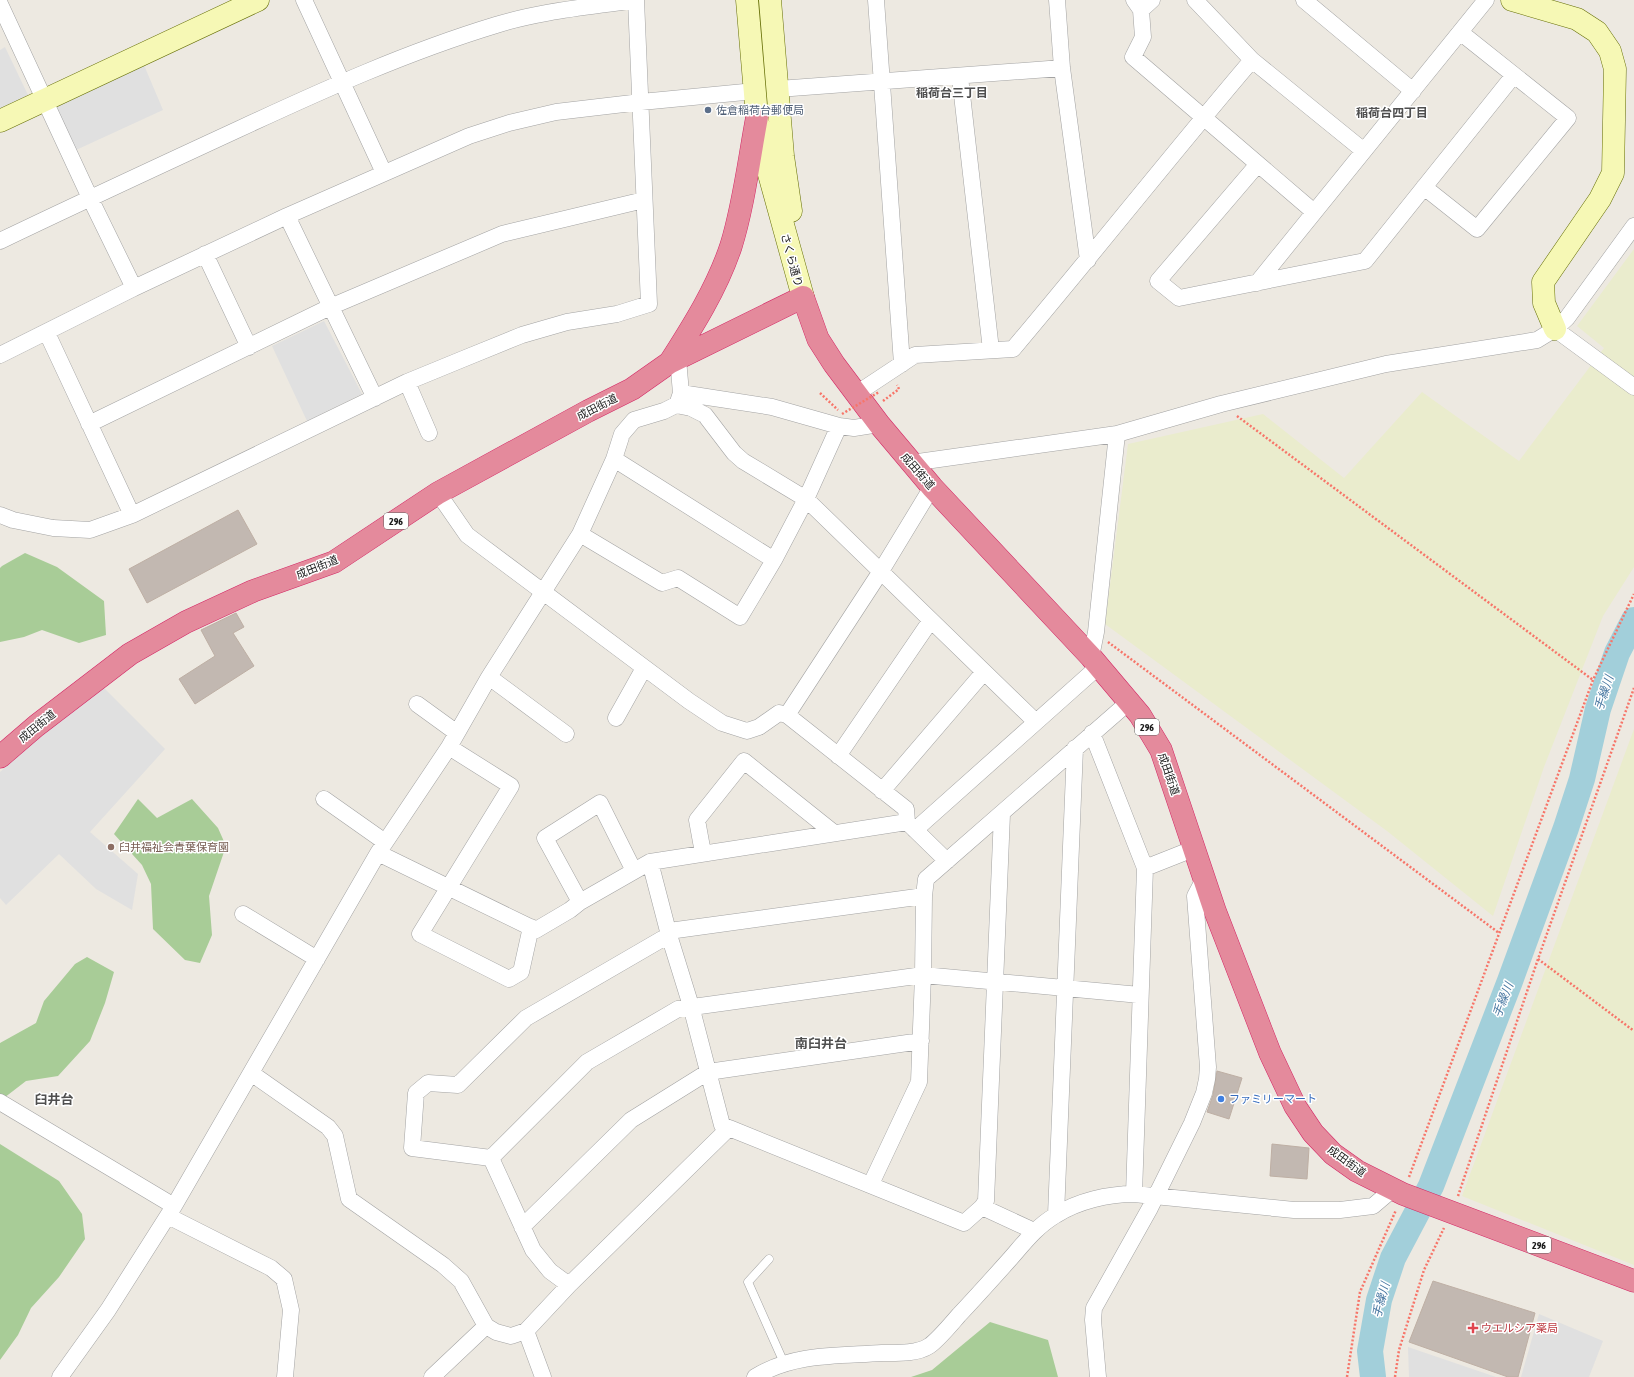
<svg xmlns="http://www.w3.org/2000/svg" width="1634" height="1377" font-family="'Asap Condensed','Noto Sans JP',sans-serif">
<rect width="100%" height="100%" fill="#ede9e1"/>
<path fill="#eaeccd" d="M1634,249V567L1603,616L1544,767L1493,916L1387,831L1105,624L1128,444L1263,414L1344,478L1422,392L1519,461L1604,348L1577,326Z
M1634,729V1265L1462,1196Z"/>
<path fill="#a8cc97" d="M25,553L57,567L104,601L106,635L79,643L42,630L24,637L0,642V568L2,566Z
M138,799L157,818L192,799L218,828L226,846L209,896L212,935L200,963L185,960L153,929L151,884L142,865L114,834Z
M87,957L114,972L105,1003L90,1041L58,1076L26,1081L0,1101V1043L36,1023L44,1001L75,964Z
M0,1144L59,1181L82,1214L85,1239L59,1277L31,1308L18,1335L0,1360Z
M990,1322L1048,1340L1058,1377H911L932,1370Z"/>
<path fill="#e0e0e0" d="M5,47L28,95L0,109V50Z
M144,65L163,110L76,150L56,106Z
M324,321L362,394L307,421L272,346Z
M100,684L165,749L90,832L138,874L132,910L96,889L59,854L6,905L0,898V772Z
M1539,1314L1603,1341L1589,1377H1521Z
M1408,1347L1496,1377H1409Z"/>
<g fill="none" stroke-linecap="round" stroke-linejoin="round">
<path stroke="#a2cfda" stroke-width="26" d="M1373,1377L1370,1351L1379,1300L1393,1258L1431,1186L1510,981L1566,828L1582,779L1598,709L1617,653L1634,620"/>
</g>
<path fill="#c2b8b1" stroke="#beafa4" d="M238,510L257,544L147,603L129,569Z
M236,613L244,627L233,633L254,666L195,704L179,679L215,656L201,630Z
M1217,1071L1242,1078L1229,1119L1207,1112L1213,1095Z
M1272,1144L1309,1148L1307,1179L1270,1176Z
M1433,1281L1535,1313L1518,1377H1508L1409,1342Z"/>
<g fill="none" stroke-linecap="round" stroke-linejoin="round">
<g stroke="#a3a3a3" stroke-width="9">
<path id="lane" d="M769,1259L748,1282L784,1363"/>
</g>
<g stroke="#a3a3a3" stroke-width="17">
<path id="street" d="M304,0L384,173
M876,0L902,364
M1057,0L1062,68L1088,260
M1134,0L1141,10L1143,37L1133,57L1314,212
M1195,0L1252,60L1364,151
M1304,0L1413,91
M0,4L90,198L134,288
M1141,10L1152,0
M960,77L991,350
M778,89L1062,68
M1258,164L1158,281L1179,298L1365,261L1514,75
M1424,187L1477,229L1568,118L1460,32
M287,216L375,398
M0,241C79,203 159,166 239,129C323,90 407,52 496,25C541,11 589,7 635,0
M205,254L249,347
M1257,283L1486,0
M1555,329L1634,387
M47,333L132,515
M0,355L134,288L287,216L469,136L509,123L556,112L641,102L755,91
M407,382L429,433
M681,393L772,407L839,426L854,428L879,424
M856,394L915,355L1013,349C1094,253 1171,155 1252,60
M678,402L681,393L678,359
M89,424L330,307L502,234L644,200
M614,459L774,560
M911,463L1117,434L1221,404L1386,364L1537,340L1555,329L1567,318L1634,226
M438,493L467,535L689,701L722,723L747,731L759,727L779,713L787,715
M0,515L13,520L53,528L90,530L132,515L407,382L463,359L522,335L567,322L617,314L649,304L636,0
M580,534L662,583L678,578L740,617L774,560L806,499L839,426
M1091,657L1096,632L1117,434
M489,677L566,734
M417,704L457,733
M616,718L644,668
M1092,733L1145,868L1134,1194
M449,747L511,786L420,934L509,979L521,972L531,927
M838,756L931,620
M882,791L984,672
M324,799L385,842
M907,822L906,809L787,715L881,571L932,487
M915,830L1099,666
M378,853L536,930L570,910L580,902L650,862L907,822L947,861
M703,853L697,820L744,761L834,833
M650,862L669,935L691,1006L722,1125L729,1128
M1145,868L1193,849
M580,902L545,838L600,803L634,871
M243,914L317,959
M669,931L924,896
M251,1073L328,1127L335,1136L349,1199L443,1265L461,1281L486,1326L496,1332L511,1336L526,1331L569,1285L729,1128L964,1223L982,1207L1034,1231
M0,1102L174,1206
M491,1158L587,1062L678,1009L923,975L1140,995
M491,1158L412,1148L416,1093L428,1083L458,1085L526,1018L669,935
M491,1158L533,1250L550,1271L569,1285
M871,1184L919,1082L923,975L924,896L926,879L1130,701
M982,1207L986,1201L1002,814
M1056,1215L1075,748
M168,1216L271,1268L284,1279L291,1310L285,1377
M522,1227L631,1120L708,1072L921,1041
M526,1331L543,1377
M60,1377L108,1310L174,1206L378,853L449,747L489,677L580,534L614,459L622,434L634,420L664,411L676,405L691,408L705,415L734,453L743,461L806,499L1036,722
M432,1377L486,1326
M755,1377C793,1353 839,1356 882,1353C896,1353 917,1354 929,1346C938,1340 951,1324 959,1315C976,1297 993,1278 1010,1259C1024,1243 1037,1226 1056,1215C1078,1201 1108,1194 1134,1194L1294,1210H1340L1373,1206L1393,1189
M1098,1377L1093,1320L1094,1308L1150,1208L1192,1123L1204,1093L1207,1079L1208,1067L1195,896L1204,879"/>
</g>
<g stroke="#666f07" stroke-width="23">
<path id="secondary" d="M747,0L757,117L764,156L803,297
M770,0L783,156L791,211
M1512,0L1577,19L1597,32L1610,51L1615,69L1613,173L1600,199L1543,282L1544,303L1555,329
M0,121L258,0"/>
</g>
<g stroke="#d32765" stroke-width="23">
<path id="highway" d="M670,362C693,326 717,288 731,246C744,204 749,159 757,117
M0,757L36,726L130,654L186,622L253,591L334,562L438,493L588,411L632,389L669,363L803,297L818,339L834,364L879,424L932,487L1091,657L1140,715L1161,750L1215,911L1270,1053L1295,1106L1313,1133L1333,1154L1357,1171L1403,1194L1634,1281"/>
</g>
<path stroke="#f77569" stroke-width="2.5" stroke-dasharray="2 2" stroke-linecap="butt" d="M820,393L838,410
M883,401L899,389L897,385
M1237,416L1593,680
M1108,642L1499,933
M1538,959L1634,1031
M1409,1177L1593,680L1634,594
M1458,1196L1538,959L1634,688
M1347,1377L1360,1292L1396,1210
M1395,1377L1399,1350L1424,1270L1444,1228"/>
<use href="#lane" stroke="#fff" stroke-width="8"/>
<use href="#street" stroke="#fff" stroke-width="16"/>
<use href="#secondary" stroke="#f6f8b5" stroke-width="22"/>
<use href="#highway" stroke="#e48a9c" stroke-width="22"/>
<path stroke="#f77569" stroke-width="2.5" stroke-dasharray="2 2" stroke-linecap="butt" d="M842,414L879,392"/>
</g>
<circle fill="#5c6f8a" stroke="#fff" stroke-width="1.5" cx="708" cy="110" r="4"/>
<circle fill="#8d6e63" stroke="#fff" stroke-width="1.5" cx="111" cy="847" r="4"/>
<circle fill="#3f7fe0" stroke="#fff" stroke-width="1.5" cx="1221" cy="1099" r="4"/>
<path fill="#e0444e" stroke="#fff" stroke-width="1.5" d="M1471 1322h4v4h4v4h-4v4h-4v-4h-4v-4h4z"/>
<g text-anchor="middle" stroke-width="3" stroke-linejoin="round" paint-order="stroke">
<g fill="#fff" stroke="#606060" stroke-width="1">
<rect x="384" y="513" width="24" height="16" rx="3"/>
<rect x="1135" y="719" width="24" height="16" rx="3"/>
<rect x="1527" y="1237" width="24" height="16" rx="3"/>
</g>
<g font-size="10" font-weight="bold" fill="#1c1c1c">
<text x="396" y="525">296</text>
<text x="1147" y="731">296</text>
<text x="1539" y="1249">296</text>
</g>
<g font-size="11" fill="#4e5e75" stroke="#fff" text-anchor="start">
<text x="716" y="114">佐倉稲荷台郵便局</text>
</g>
<g font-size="11" fill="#1c1c1c" stroke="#fff">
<text transform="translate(792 260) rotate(75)" y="4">さくら通り</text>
<text transform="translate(597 407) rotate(-27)" y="4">成田街道</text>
<text transform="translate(918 471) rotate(49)" y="4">成田街道</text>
<text transform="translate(317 567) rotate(-22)" y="4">成田街道</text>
<text transform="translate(37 726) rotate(-39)" y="4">成田街道</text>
<text transform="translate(1169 774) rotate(71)" y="4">成田街道</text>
<text transform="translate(1347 1161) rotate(36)" y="4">成田街道</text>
</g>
<g font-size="11" fill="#785e54" stroke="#fff" text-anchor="start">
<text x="119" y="851">臼井福祉会青葉保育園</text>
</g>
<g font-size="11" fill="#366cbe" stroke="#fff" text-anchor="start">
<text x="1229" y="1103">ファミリーマート</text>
</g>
<g font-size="11" fill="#be3a42" stroke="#fff" text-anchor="start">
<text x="1481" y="1332">ウエルシア薬局</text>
</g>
<g font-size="12" font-weight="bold" fill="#4f4f4f" stroke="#fff">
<text x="952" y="97">稲荷台三丁目</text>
<text x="1392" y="117">稲荷台四丁目</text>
</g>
<g font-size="12" font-style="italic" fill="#4877a1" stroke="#fff">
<text transform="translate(1604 693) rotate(-72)" y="4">手繰川</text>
<text transform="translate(1503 1000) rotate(-69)" y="4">手繰川</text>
<text transform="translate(1381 1300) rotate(-75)" y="4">手繰川</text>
</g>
<g font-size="13" font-weight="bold" fill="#4f4f4f" stroke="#fff">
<text x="821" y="1048">南臼井台</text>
<text x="54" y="1104">臼井台</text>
</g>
</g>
</svg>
